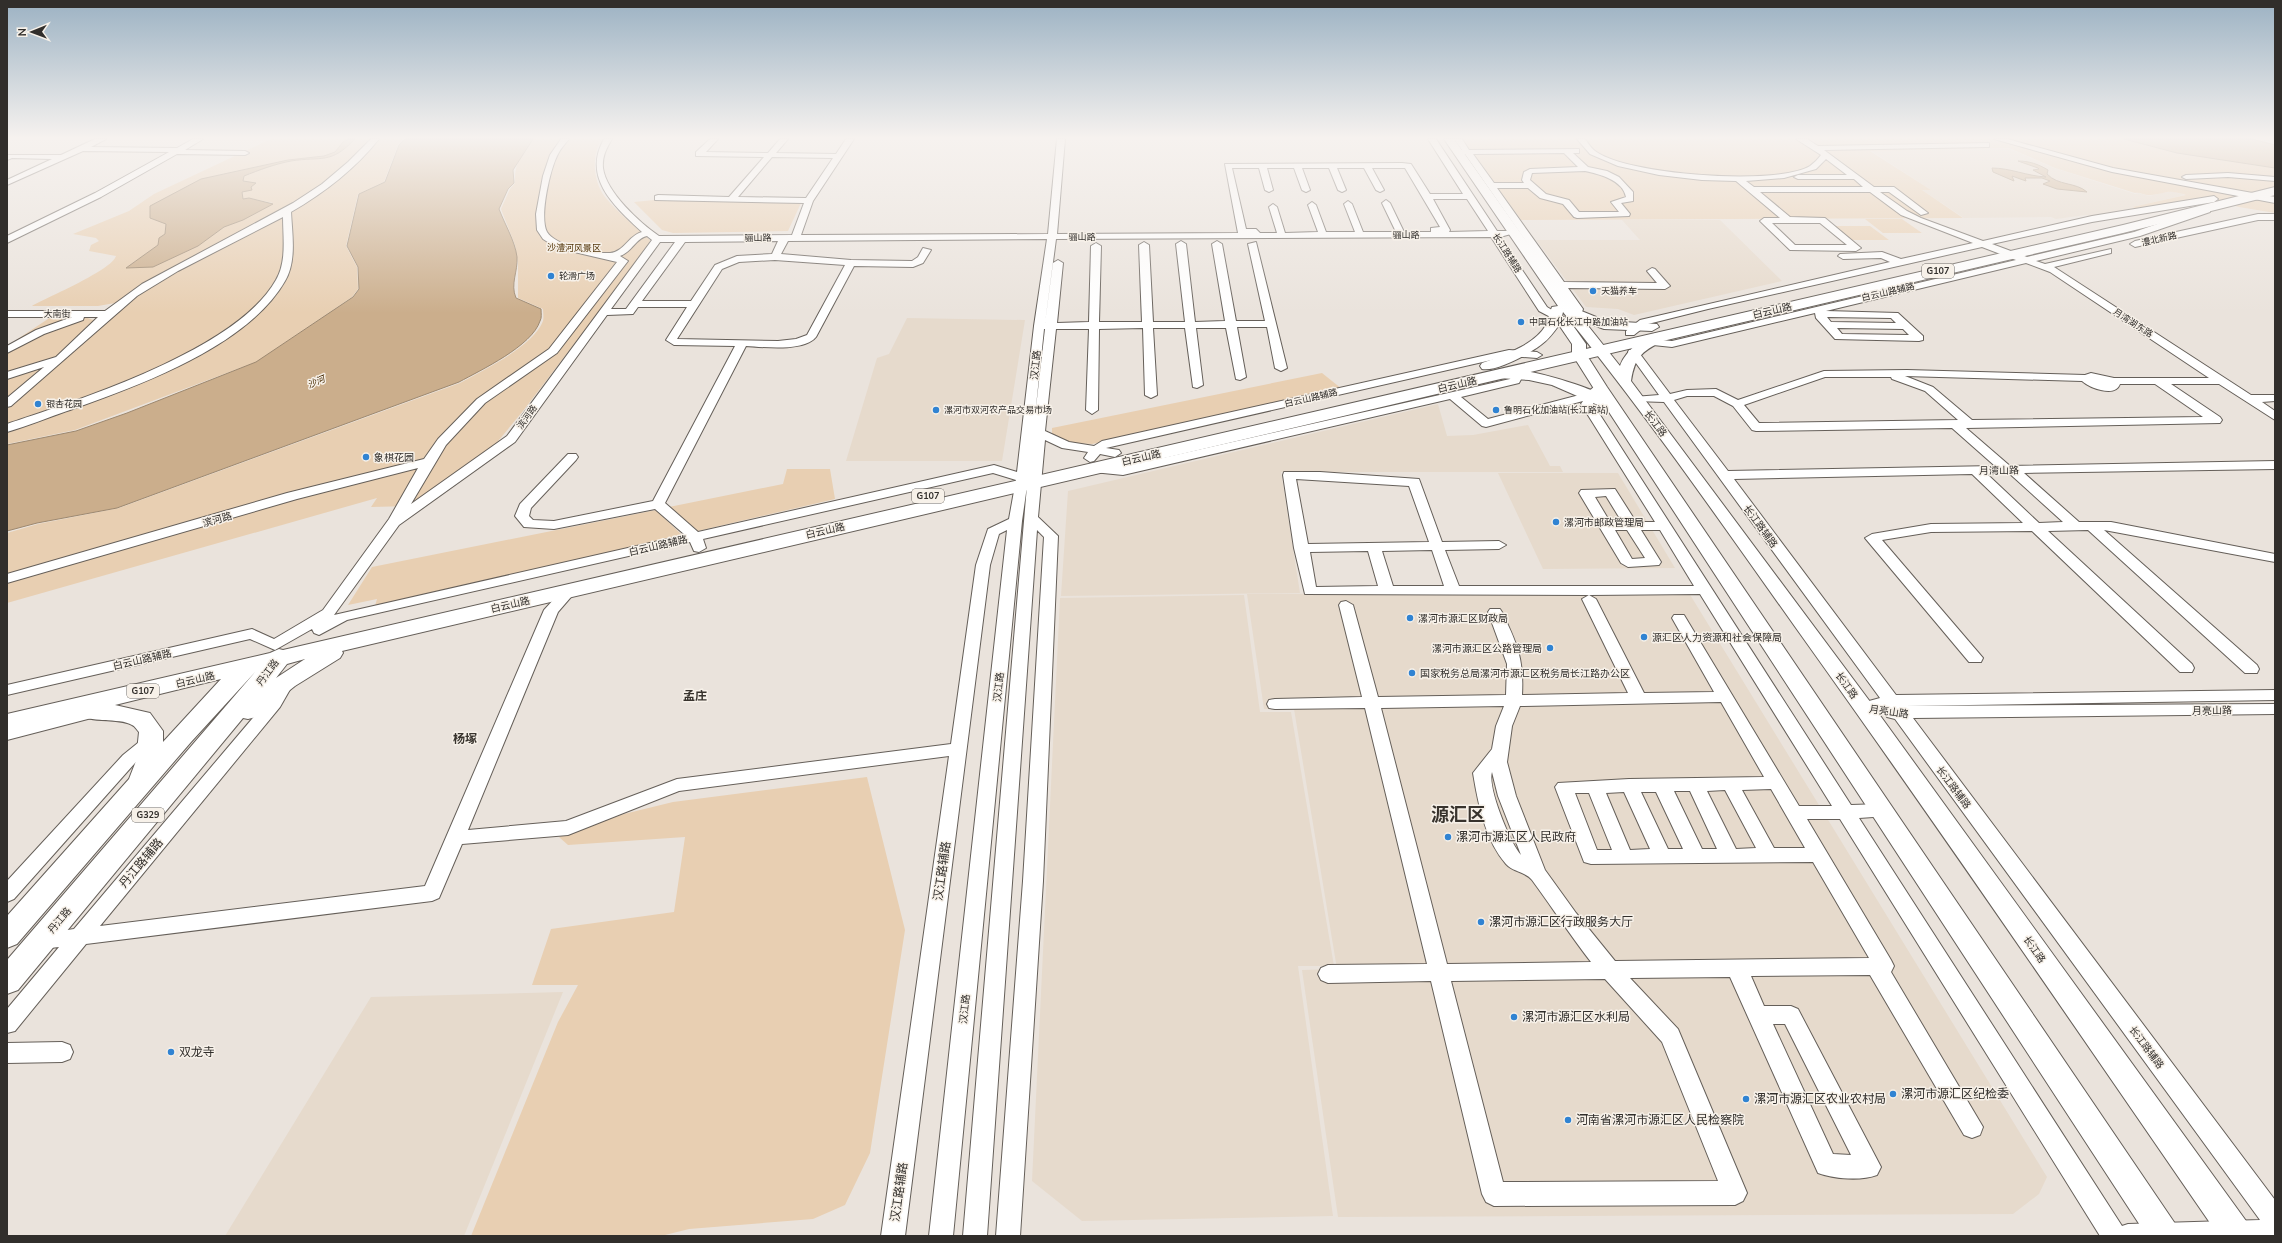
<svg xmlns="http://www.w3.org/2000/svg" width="2282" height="1243" font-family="'Nunito Sans','Noto Sans SC',sans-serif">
<rect width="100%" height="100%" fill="#eae3dc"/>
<path fill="#e6dacc" d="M2009,149L2054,168L2135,194L2139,193L2149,196L2171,191L2185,195L2131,207L2136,209L2093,217L2086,215L2056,219L2051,217L1964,218L1922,190H1931L1870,150Z
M1622,220H1720L1782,281L1634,315L1618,309L1586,307L1536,240H1640Z
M907,318L1025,320L1002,461H846L877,358L889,354Z
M1438,404L1447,436L1473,435L1528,425L1550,466H1560L1563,472H1281L1300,593L1061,596L1068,491Z
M1498,473H1618L1675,568L1543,569Z
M1689,593L2047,1177L2039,1194L2013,1214L1338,1217L1302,970L1337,969L1294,709H1264L1247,594Z
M1244,595L1260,712H1291L1334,966H1298L1333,1216L1082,1221L1032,1181L1060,598Z
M563,992L464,1236H225L371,997Z"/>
<path fill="#e8cfb2" d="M271,139H349L335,152L324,156L277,163L215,176L160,221L166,224L165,234L160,238L158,245L127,267H153L198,246L224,227L243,220L273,203L249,198L243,199L241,192L249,182L243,181L244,176C259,170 275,164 291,161C322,156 330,165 355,139H404L398,145L384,182L358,194L346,246L357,267L358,289L352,297L256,362L75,430L7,444V346L51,317H85L93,320L115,303L98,306H32C48,297 112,270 116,256L89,251L91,245L99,241L96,238L73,234L129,211L154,194Z
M534,139H602C591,154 593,182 605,197C618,213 635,226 650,240L649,246L523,411L494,446L411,506L371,507L377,498L7,603V533L38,524L119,508L460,383C482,371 534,346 543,321C544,317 543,312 543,309L518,298V263L515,245L501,209L510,189L515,183C514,163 522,154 534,139Z
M1462,139H2123L2177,153L2275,168V213L2239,207L2203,197L2137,209L2132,207L2186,195C2166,189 2169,193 2151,195C2145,196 2141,192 2135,193L2055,168L2009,148L1870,151L1931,190H1922L1963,218L1521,220Z
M654,200L801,203L788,231L673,233L662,230L634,202Z
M1865,219H1902L1922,233H1883Z
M1832,226H1870L1889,240H1850Z
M1322,373L1342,389L1092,444L1073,443L1052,435V428Z
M787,469H830L835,499L698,531L669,507L783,484Z
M656,510L684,537L375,606L377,599L348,605L372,567Z
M867,777L905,930L870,1153L845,1205L813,1219L689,1229L661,1236H471L558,1022L578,985H532L551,929L674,912L685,837L568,845L559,837L624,814L673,802Z"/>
<path fill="#cbae8c" stroke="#9d886f" d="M349,139H355C330,165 322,156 291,161C275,164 259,170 244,176L243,181L256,183L251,187L252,190L242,192L243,199L249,198L273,204L243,220L224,227L198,246L153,267L126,268L158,245L159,238L165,234L166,224L150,218V206L201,179L288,160L324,156L335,152L343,142Z
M405,139H533L513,170L514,183L508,189L499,209C505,225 515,241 517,257C518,272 510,284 516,298L541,309C541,313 542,318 540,321C532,346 481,370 459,382L117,508L37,523L7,531V445L76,431L127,413L256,362L353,297L359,289L358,267L347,246L359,194L385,182L399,145Z
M2124,139H2252L2275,145V168L2177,153Z
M2018,161C2029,161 2038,164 2048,170L2047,174C2058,186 2076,182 2087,192L2057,189L2043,184L2050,181L2042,178H2025L2026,181L2012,176L2014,181L1993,172L1992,168C2010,168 2027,176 2046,177L2033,170L2039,169L2038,168Z"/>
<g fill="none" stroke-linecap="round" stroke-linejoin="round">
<g stroke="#655f59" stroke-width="2">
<path id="minor" d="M95,139H106L91,147L177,148L193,139H203L185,150L245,151L249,153L245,155L177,154L101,197L7,243V236L95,193L169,152L83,151L7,185V180L52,159L12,158L7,160V155H61Z
M371,139H379C355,169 324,193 291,212C292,233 297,261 285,281C248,346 138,386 70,410C49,417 28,426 7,432V424C81,399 237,350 276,280C287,261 283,237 283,217L178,271L137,296L11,406L7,407V398L44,367L7,379V372L56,357L98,317H84L83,320L44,334L7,353V346L36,330L72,317H7V311H105L142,284L293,203L322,184L348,162Z
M561,139H569C565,144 561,148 558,154C550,169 539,217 547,232C556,246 594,254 610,253C624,252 629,235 642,232C614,206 582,178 604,139H612C606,149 602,157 603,168C606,192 640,223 659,236L792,235L804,203L655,200V196L658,195L729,197L764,157L696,156V152L710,139H718L706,152L768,153L780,139H788L776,153L836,154L846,139H854L813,201L801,235L1048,234L1057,139H1065L1057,234L1238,233L1225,164L1402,163L1411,164L1430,194H1463L1428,139H1436L1497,231H1507L1511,234L1500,237L1547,307L1567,319L1566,321H1558L1539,311L1491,237L1056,239L1045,323L1053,263L1058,260L1063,263L1057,323L1089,322L1091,246L1096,243L1101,246L1099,322H1142L1139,245L1144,242L1149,245L1153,322H1185L1176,244L1181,241L1186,244L1195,322L1225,321L1212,244L1217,241L1222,244L1236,321H1265L1248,244L1256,242L1287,368L1281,371L1275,368L1267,327H1237L1246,377L1240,380L1236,379L1226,328H1196L1203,385L1197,388L1193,387L1185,328H1153L1157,395L1151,398L1145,395L1143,328L1099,329L1098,410L1092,414L1086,410L1089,329H1056L1045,431L1069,442L1094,446L1102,441L1509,350L1537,352L1542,355L1537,358L1509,356L1106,448L1119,450L1121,453L1115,457L1100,454L1094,461L1090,462L1084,458L1088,452L1062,448L1045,440L1038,517L1058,536L1043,881L1020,1236H996L1023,881L1044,537L1037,530L987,1236H963L1027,486L1022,521L953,1236H929L1007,530L999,534L990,565L905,1236H881L949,756L679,791L568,835L462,844L439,898L432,901L86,944L15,1031L7,1033V1009L59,947L41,949L34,947L31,941L34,935L74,929L268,700L278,682H290L292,686L280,707L100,926L425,886L544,610L565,587H575L577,590L558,612L468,830L566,821L677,779L951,744L976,565L988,529L1009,519L1016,480L993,473L703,539L706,548L699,552L694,551L690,542L347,620L319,635L314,633L312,629L275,650L250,639L7,695V685L252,629L274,639L323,610L389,519L418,468L297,499L7,583V574L287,493L424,459L438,439L477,399L549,349L617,262L557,248L543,239L537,230L536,214L543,176L550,155ZM772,157L833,158L806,198L738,197ZM1232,168H1259L1265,190L1269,192L1273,190L1267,168H1294L1302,190L1306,192L1310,190L1302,168H1329L1338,190L1342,192L1346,190L1337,168H1364L1376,190L1380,192L1384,190L1372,168H1405L1440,227L1431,228V232H1404L1390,203L1386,200L1382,203L1396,232H1363L1352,204L1348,201L1344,204L1355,232H1326L1316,205L1312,202L1308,205L1318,232L1285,233L1277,207L1273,204L1269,207L1277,233H1260L1256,229H1246ZM1433,199H1467L1488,231L1449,232L1450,230ZM647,236L652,240L507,436L411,504L446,445L485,403L557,353L628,261L620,256C632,252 636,238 647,236ZM1047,239L1034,326L1017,472L994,465L698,532L665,503L746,346C763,347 804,352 816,337L854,266L913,267L923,263L931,250L923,248L918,257L912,261L851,260L781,254L788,241ZM778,241L772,254L737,256L715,265L691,301H642L685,242ZM660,242H675L626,309H611ZM775,260L845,265L807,335L796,339L778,341L677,339L722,269L739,262ZM638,307H687L666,340L674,345L735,346L653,501L554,521L533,520L529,516L531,508L576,460L578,457L576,454H568L520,504L515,516L524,527L554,529L655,509L685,535L334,615L399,525L515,442L607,315L633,314ZM1044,329H1045L1035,416Z
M1454,139H1462L1469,150L1579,149V153H1573L1588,167L1607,171L1619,177L1633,192V201L1621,203L1630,214L1629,216L1577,218L1574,217L1563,204L1540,198L1528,188H1497L1564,282L1657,283L1647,271L1652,268L1655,269L1670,286L1665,289L1568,288L1583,309L1579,321H1571L1570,319L1573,309L1465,154H1457V150H1462ZM1564,153L1578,167L1530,169L1524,172L1522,180L1524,183H1494L1473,154ZM1585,171C1599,174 1623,180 1626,197L1611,202L1619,212H1579L1569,200L1546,194L1530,180L1532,173Z
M1577,139H1585C1588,143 1591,148 1595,151C1626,175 1777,186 1810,166C1814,163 1818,159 1821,155L1796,139H1807L1818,146L1989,143V147H1986L1824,150L1874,187H1894L1928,213L1921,215L1889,192H1880L1907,211L1921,218L1983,241L2092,216L2214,196L2218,199L2214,202L2092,222L1992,244L2027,257L2134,232L2204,208H2210V212L2140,236L2036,261L2045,264L2111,249V253L2054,267L2251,395H2275V401L2262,402L2275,411V420L2219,384H2171L2220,417L2222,420L2220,423L1966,428L2010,466L2275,461V469L2024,473L2079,522H2111L2275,554V562L2104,530L2257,665L2259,669L2257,673H2245L2088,530L2048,531L2192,664L2194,668L2192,672H2180L2032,531L1931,532L1882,540L1983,658L1981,662H1969L1865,538L1872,534L1931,524L2023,523L1972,474L1734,479L1896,695L2275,690V700L1904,706L2275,704V714L1913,718L2275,1200V1236H2100L1840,819H1807L1891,960L1894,966L1891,972L1983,1127L1980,1135L1972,1138L1964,1135L1870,975L1751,976L1764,1006H1791L1798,1009L1881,1167L1877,1175C1861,1181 1834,1179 1818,1173L1730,977L1630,978L1678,1029L1747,1193L1743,1201L1735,1205L1494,1206L1486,1202L1482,1194L1431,981L1328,983L1321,980L1318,974L1321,968L1328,965L1427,964L1365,708L1275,709L1269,708L1267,704L1269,700L1275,699L1362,697L1339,605L1341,602L1346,601L1353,605L1378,697L1506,695L1507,664L1488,612L1490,609H1500L1502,612C1517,644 1524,658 1522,695L1628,693L1582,599L1589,595L1305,594L1294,548L1283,475L1284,472H1320L1419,479L1442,542L1499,541L1506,545L1499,549L1445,550L1459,586H1694L1660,530H1641L1661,562L1659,565L1628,567L1621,563L1579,493L1581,490L1615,489L1636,522H1655L1581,404L1583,401L1486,427L1482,426L1450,399L1123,475L1093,472L1087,468L1093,464L1123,467L1510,379L1517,366L1521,365L1527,368L1519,383L1461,397L1488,419L1587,393L1596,385H1604L1606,387L1596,397L1593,404L1851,805L1882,804L1888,806L1891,811L1888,816L1859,818L2122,1226L2128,1224L2260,1220L1895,719L1887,717L1885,713L1887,707L1864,713L1858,712L1856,708L1858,704L1880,698L1664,402L1634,401L1632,399L1634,397L1659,395L1628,352L1629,350H1637L1670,394L1687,390L1716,389L1738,400L1824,371L1907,370L2085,375L2091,373L2114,378H2209L2050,272L2026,263L1826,311L1898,313L1923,336V340L1919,341L1835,339L1816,318L1815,313L1672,347L1634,343V339L1638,338L1672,341L2016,260L1982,247L1708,309L1648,324L1634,335H1626V331L1640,320L1890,262L1881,258L1843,259L1838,256L1840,254L1882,252L1901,259L1973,243L1901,215L1870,192H1760L1790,217L1825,218L1861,248L1856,251L1790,250L1760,221L1764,218H1780L1736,181L1702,180L1659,175L1618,166L1590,154ZM1826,159L1847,175H1798L1794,177L1798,179H1854L1863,187H1754L1746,181L1784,178L1816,169ZM1772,223H1820L1847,245H1795ZM1827,317L1891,318L1896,323L1831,322ZM1837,328L1903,329L1909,335L1842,334ZM1905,376L2082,381C2090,388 2115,398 2120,384H2155L2203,417L1972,420L1933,387ZM1825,377H1891L1892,379L1925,391L1958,420L1759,423L1744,405ZM1687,396H1714L1733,406L1752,430L1756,431L1952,428L1995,466L1728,471L1674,400ZM1987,474H2010L2063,522L2039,523ZM1296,479L1409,486L1429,542L1308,544ZM1606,496L1622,522H1610L1595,497ZM1615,530H1627L1645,558L1632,559ZM1432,550L1444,586H1393L1382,551ZM1368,551L1378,586L1316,587L1310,552ZM1700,594L1832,806H1799L1684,615H1674L1672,618L1714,692L1644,693L1596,599L1589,595ZM1721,702L1764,777L1629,779L1558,783L1555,787L1584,862L1591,864L1813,862L1869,958L1615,961L1576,913L1545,870L1516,796L1507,762L1512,726L1520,706ZM1504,706L1496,726L1492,749L1473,773C1478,803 1485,840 1506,864C1513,872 1526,872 1532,880C1552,907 1570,935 1591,962L1447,964L1381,708ZM1492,772L1498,796L1521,855C1510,843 1487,787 1492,772ZM1771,789L1805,848H1774L1742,790ZM1725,790L1756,848L1736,849L1707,791ZM1674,791H1690L1717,849H1702ZM1624,792L1650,849L1630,850L1606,793ZM1641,792H1656L1683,849H1668ZM1575,793H1589L1612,850H1597ZM1605,979L1662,1042L1718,1181L1503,1182L1451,981ZM1773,1024H1785L1851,1155L1833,1154Z
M1994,139H2007L2113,168L2275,197V203L2112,172Z
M2228,173L2275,177V181L2228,177L2186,179L2182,177L2186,175Z
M2258,214H2275V220H2258L2135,247L2130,244L2135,241Z
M101,704L107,706L109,710L107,714L7,740V728Z
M150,736L156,738L158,742L135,763L14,899L7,902V881L123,755L144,738Z
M62,1042L70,1045L73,1052L70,1059L62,1062L7,1063V1043Z"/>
</g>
<g stroke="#655f59" stroke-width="2">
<path id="major" d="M1444,139H1454L1574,308L1606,321L1657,324L1659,327L1652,331L1604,329L1585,322L1620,366C1625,351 1650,329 1666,333L1668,336L1666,339C1644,351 1635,354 1631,381L1871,703L2249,1225L2254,1236H2219C2079,1033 1940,829 1796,628C1720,521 1645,413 1563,312L1561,320H1569L1586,344V354L1607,387L2176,1225L2181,1236H2147L1607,409L1552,385L1529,380L1498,378L1491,374C1502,358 1581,385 1596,392L1572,354V344L1559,325C1554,332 1549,339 1542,344C1531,353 1496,372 1482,369L1480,366L1482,363C1503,355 1534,346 1546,325C1549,319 1549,313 1552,307L1558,306Z"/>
</g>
<g stroke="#655f59" stroke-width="2">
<path id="highway" d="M2275,187V195L2123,233L342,651L343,653L340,658L295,686L256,717L248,719L243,718L18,990L7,994V960L256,671L191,742L17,944L7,948V916L129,779L136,761L139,732C137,730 135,726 132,725C120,717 87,724 79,713L7,730V714L270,653L279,649L283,650L2123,225ZM305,659L279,676L276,678L287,664ZM221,679L163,742V731L150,713L115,705Z"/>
</g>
<use href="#minor" fill="#fff" fill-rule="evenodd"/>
<use href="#major" fill="#fff" fill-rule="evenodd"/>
<use href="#highway" fill="#fff" fill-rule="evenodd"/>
</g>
<linearGradient id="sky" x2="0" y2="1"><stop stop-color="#9cb2c3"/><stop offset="0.44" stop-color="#f6f2ef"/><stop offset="1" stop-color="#f6f2ef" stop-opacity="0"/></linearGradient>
<rect width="2282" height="313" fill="url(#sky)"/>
<g fill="#3083d2" stroke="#f7f1e9" stroke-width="1.5">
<circle cx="551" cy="276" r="4"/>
<circle cx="1593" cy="291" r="4"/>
<circle cx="1521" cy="322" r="4"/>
<circle cx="38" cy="404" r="4"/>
<circle cx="936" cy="410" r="4"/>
<circle cx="1496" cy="410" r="4"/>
<circle cx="366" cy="457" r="4"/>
<circle cx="1556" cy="522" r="4"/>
<circle cx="1410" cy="618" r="4"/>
<circle cx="1644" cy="637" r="4"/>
<circle cx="1550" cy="648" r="4"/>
<circle cx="1412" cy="673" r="4"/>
<circle cx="1448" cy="837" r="4"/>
<circle cx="1481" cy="922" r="4"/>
<circle cx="1514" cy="1017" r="4"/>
<circle cx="171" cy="1052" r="4"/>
<circle cx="1893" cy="1094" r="4"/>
<circle cx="1746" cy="1099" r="4"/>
<circle cx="1568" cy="1120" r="4"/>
</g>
<g text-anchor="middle" stroke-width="3" stroke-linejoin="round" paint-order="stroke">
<g font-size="9" fill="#312e2b" stroke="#f7f1e9">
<text x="1406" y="238">骊山路</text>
<text x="1082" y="240">骊山路</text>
<text transform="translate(758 238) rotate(-1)" y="3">骊山路</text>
<text transform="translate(2159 239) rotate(-13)" y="3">澧北新路</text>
<text transform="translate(1507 253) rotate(57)" y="3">长江路辅路</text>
<text transform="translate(1888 292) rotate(-13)" y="3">白云山路辅路</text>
<text x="57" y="317">大南街</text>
<text transform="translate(2133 323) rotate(33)" y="3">月湾湖东路</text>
<text transform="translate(1311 398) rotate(-13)" y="3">白云山路辅路</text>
<text transform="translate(527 417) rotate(-54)" y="3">滨河路</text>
</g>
<g font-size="9" fill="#523408" stroke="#f7f1e9">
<text x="574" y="251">沙澧河风景区</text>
</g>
<g fill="#f7f1e9" stroke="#6c6864" stroke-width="1">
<rect x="1922" y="264" width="32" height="14" rx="3"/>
<rect x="912" y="489" width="32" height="14" rx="3"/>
<rect x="127" y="684" width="32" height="14" rx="3"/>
<rect x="132" y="808" width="32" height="14" rx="3"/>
</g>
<g font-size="9" font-weight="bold" fill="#312e2b">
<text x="1938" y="274">G107</text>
<text x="928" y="499">G107</text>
<text x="143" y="694">G107</text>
<text x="148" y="818">G329</text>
</g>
<g font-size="9" fill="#312e2b" stroke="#f7f1e9" text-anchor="start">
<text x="559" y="279">轮滑广场</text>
<text x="1601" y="294">天猫养车</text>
<text x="1529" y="325">中国石化长江中路加油站</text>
<text x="46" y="407">银杏花园</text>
<text x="944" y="413">漯河市双河农产品交易市场</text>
<text x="1504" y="413">鲁明石化加油站(长江路站)</text>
</g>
<g font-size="9" font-style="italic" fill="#462900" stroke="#f7f1e9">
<text transform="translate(316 382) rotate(-23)" y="3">沙河</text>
</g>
<g font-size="10" fill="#312e2b" stroke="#f7f1e9">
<text transform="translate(1772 310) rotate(-13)" y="4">白云山路</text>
<text transform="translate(1035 365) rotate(-84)" y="4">汉江路</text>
<text transform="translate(1457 384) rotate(-13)" y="4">白云山路</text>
<text transform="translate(1656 423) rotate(53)" y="4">长江路</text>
<text transform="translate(1141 457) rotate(-13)" y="4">白云山路</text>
<text transform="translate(1999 470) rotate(-1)" y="4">月湾山路</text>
<text transform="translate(217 519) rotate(-16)" y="4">滨河路</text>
<text transform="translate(1761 526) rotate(54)" y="4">长江路辅路</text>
<text transform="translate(825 530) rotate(-13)" y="4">白云山路</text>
<text transform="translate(658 545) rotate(-13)" y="4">白云山路辅路</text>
<text transform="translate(510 604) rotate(-13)" y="4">白云山路</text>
<text transform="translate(142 659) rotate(-13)" y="4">白云山路辅路</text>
<text transform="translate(267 672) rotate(-53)" y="4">丹江路</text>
<text transform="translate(195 679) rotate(-13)" y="4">白云山路</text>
<text transform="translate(1847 685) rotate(54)" y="4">长江路</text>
<text transform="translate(998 687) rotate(-84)" y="4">汉江路</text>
<text transform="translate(2212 710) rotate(-1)" y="4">月亮山路</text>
<text transform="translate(1889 711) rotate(8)" y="4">月亮山路</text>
<text transform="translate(1954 787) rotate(53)" y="4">长江路辅路</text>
<text transform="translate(59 920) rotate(-50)" y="4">丹江路</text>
<text transform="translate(2035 949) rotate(55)" y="4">长江路</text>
<text transform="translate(964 1009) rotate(-84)" y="4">汉江路</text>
<text transform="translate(2147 1047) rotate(53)" y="4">长江路辅路</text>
</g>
<g font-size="10" fill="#312e2b" stroke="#f7f1e9" text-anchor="start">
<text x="374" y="461">象棋花园</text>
<text x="1564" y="526">漯河市邮政管理局</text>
<text x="1418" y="622">漯河市源汇区财政局</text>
<text x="1652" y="641">源汇区人力资源和社会保障局</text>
<text x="1542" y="652" text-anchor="end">漯河市源汇区公路管理局</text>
<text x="1420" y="677">国家税务总局漯河市源汇区税务局长江路办公区</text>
</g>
<g font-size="12" font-weight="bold" fill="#38332d" stroke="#f7f1e9">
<text x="695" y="700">孟庄</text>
<text x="465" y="743">杨塚</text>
</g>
<g font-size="12" fill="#312e2b" stroke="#f7f1e9" text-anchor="start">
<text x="1456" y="841">漯河市源汇区人民政府</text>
<text x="1489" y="926">漯河市源汇区行政服务大厅</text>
<text x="1522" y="1021">漯河市源汇区水利局</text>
<text x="179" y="1056">双龙寺</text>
<text x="1901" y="1098">漯河市源汇区纪检委</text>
<text x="1754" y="1103">漯河市源汇区农业农村局</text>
<text x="1576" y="1124">河南省漯河市源汇区人民检察院</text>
</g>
<g font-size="12" fill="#312e2b" stroke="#f7f1e9">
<text transform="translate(141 863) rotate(-50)" y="4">丹江路辅路</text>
<text transform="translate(942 871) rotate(-82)" y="4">汉江路辅路</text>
<text transform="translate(899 1192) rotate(-82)" y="4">汉江路辅路</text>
</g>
<g font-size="18" font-weight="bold" fill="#38332d" stroke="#f7f1e9">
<text x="1458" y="821">源汇区</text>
</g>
</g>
<rect width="2282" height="1243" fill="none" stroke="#312e2b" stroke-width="16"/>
<g transform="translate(32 32) rotate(269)" stroke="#f7f1e9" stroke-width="3" paint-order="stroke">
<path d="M0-3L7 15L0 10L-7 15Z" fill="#312e2b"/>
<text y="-6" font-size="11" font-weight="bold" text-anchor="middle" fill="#312e2b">N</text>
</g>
</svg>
